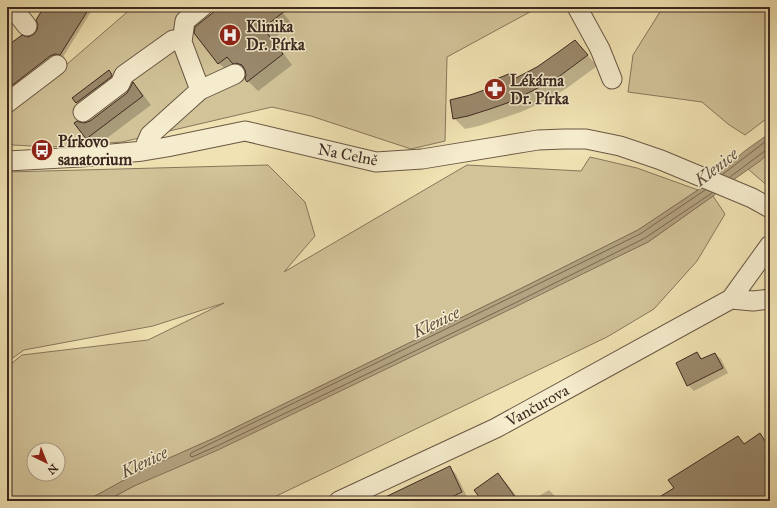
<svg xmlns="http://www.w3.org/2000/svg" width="777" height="508" font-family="'IM FELL Great Primer',serif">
<rect width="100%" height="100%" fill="#f0e2b2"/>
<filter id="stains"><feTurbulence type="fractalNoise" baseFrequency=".005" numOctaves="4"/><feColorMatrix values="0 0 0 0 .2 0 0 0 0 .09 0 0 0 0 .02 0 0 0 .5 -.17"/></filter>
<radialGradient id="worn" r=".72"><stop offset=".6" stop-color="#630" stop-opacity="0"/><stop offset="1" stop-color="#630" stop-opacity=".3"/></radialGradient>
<path fill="#d2c399" stroke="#88765c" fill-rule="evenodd" d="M133,7H539L447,57L445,141L411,149L311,116L272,107L122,142L49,147L13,145L7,140V116Z
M663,7H770V116L745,135L728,124L702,102L628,92L633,55Z
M770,152V188L748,169Z
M590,157L637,168L698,190L638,230L522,288L210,440L145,469L86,501H7V367L22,355L148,340L224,303L153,326L24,350L7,362V172L268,165L305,202L315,236L284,272L467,165L581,171ZM34,450H58V474H34Z
M713,196L725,214L697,261L654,309L607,337L266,501H106L134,486L648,242Z"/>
<path fill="#b3a380" stroke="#84725a" d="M770,133V152L760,161L736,178L713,196L648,242L515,307L218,450L134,486L106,501H86L144,469L210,440L522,288L638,230L698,190L746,150Z"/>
<path fill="#0003" d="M45,7H94L63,57L58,56L13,89L11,87L7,90V47L35,35L38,30Z
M222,7H230L235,12L242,7H278L292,24L273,39L292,65L258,91L248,81L247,73H244L238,67L229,73L219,63Z
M575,41L597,66L567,88L545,101L521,112L479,126L465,129L454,118L471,96L497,87L511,74L516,79L538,68Z
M111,74L114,78L79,105L74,98Z
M133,84L141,92L151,105L95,147L87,139L76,123L84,124L90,122L127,93Z
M697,353L703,360L715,354L721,359L728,373L694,391L688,385L677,363Z
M449,467L456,474L468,499L464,501H379Z
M498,474L507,484L520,501H483Z
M549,490L560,501H531Z"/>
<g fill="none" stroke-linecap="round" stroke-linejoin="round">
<path stroke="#786650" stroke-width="1" d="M723,174L770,138
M730,177L766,150H770
M705,190L640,234L524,291L191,453L190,456L192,457L217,446L513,304L645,238L712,193"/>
</g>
<path fill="#9a896c" stroke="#3d2920" d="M44,7H90L60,55L55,54L50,56L10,87L7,84V46L22,35L28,37L34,34L37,30L38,25L36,20Z
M220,7H230L234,12L240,7H290L263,28L283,54L247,82L245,79L246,75L245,70L242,65L236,63L233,64L227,57L218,64L194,33L195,27Z
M575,40L588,55L557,78L534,90L510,102L490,109L468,116L453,119L450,100L470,95L496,86L494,80L511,73L514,79L537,67L557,53Z
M109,70L112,75L111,77L76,103L72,98Z
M133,82L143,96L86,139L74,123L77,121L79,122L84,123L90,121L127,93L130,88Z
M697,352L701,359L715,353L723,368L687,386L676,363Z
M760,433L770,449V501H653L674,488L668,480L738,436L744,444Z
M450,466L462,492L444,501H377Z
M498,473L518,501H482L474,490Z"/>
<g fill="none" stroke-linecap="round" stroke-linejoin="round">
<g stroke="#6a5744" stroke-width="21">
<path id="minor" d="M12,7L27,26
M577,7L600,49L612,79
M182,42L185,21L202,7
M7,103L57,65
M83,112L120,84L124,75L173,40L182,42L200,90
M143,151L150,135L200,90L235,74
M7,161L81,157L143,151L167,147L245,131L376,162L422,159L538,140L564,139H586L620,146L661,160L752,198L770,208
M731,299L753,301L770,299
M339,501L496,428L731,299L770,245"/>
</g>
<use href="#minor" stroke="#f5eccd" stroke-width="19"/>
</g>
<defs>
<g id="hospital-disc" transform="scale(1.15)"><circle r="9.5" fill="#8f2418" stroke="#f5eccd"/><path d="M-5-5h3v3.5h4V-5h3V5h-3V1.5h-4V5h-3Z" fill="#fff"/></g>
<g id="pharmacy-disc" transform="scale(1.15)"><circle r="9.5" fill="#8f2418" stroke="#f5eccd"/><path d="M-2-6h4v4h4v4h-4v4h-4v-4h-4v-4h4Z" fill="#fff"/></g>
<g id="bus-disc" transform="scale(1.15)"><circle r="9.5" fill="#8f2418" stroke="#f5eccd"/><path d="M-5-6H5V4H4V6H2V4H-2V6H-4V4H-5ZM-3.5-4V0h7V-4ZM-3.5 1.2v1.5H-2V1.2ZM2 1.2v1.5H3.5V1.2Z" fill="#fff"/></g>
</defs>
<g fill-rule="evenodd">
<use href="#hospital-disc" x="230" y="35"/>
<use href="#pharmacy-disc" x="495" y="89"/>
<use href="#bus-disc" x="42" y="150"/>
</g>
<g text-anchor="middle" stroke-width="3" stroke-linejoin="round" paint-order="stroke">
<g font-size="16" font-weight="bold" fill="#3d2920" stroke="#f5eccd" text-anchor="start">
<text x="246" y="32">Klinika<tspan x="246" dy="18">Dr. Pírka</tspan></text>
<text x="510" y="86">Lékárna<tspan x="510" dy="18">Dr. Pírka</tspan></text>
<text x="58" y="147">Pírkovo<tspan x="58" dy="18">sanatorium</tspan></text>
</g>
<g font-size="16" fill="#3d2920" stroke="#f5eccd">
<text transform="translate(348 154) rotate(11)" y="6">Na Celně</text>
<text transform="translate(537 405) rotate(-29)" y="6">Vančurova</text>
</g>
<g font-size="17" font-style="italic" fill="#604e3d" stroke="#f5eccd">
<text transform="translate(716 167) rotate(-38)" y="6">Klenice</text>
<text transform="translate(436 322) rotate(-26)" y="6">Klenice</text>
<text transform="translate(144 462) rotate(-26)" y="6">Klenice</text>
</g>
</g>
<rect width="777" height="508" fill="none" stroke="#f0e2b2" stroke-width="24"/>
<rect x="8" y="8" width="761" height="492" fill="none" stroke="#3d2920" stroke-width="2"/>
<rect x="12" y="12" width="753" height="484" fill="none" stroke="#3d2920"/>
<g transform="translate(46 462) rotate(137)"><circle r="19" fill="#f5eccd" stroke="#ab9e88"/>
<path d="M0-3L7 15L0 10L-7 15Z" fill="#8f2418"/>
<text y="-6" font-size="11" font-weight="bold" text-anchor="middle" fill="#3d2920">N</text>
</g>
<rect width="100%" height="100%" filter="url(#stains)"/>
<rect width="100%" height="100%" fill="url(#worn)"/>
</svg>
